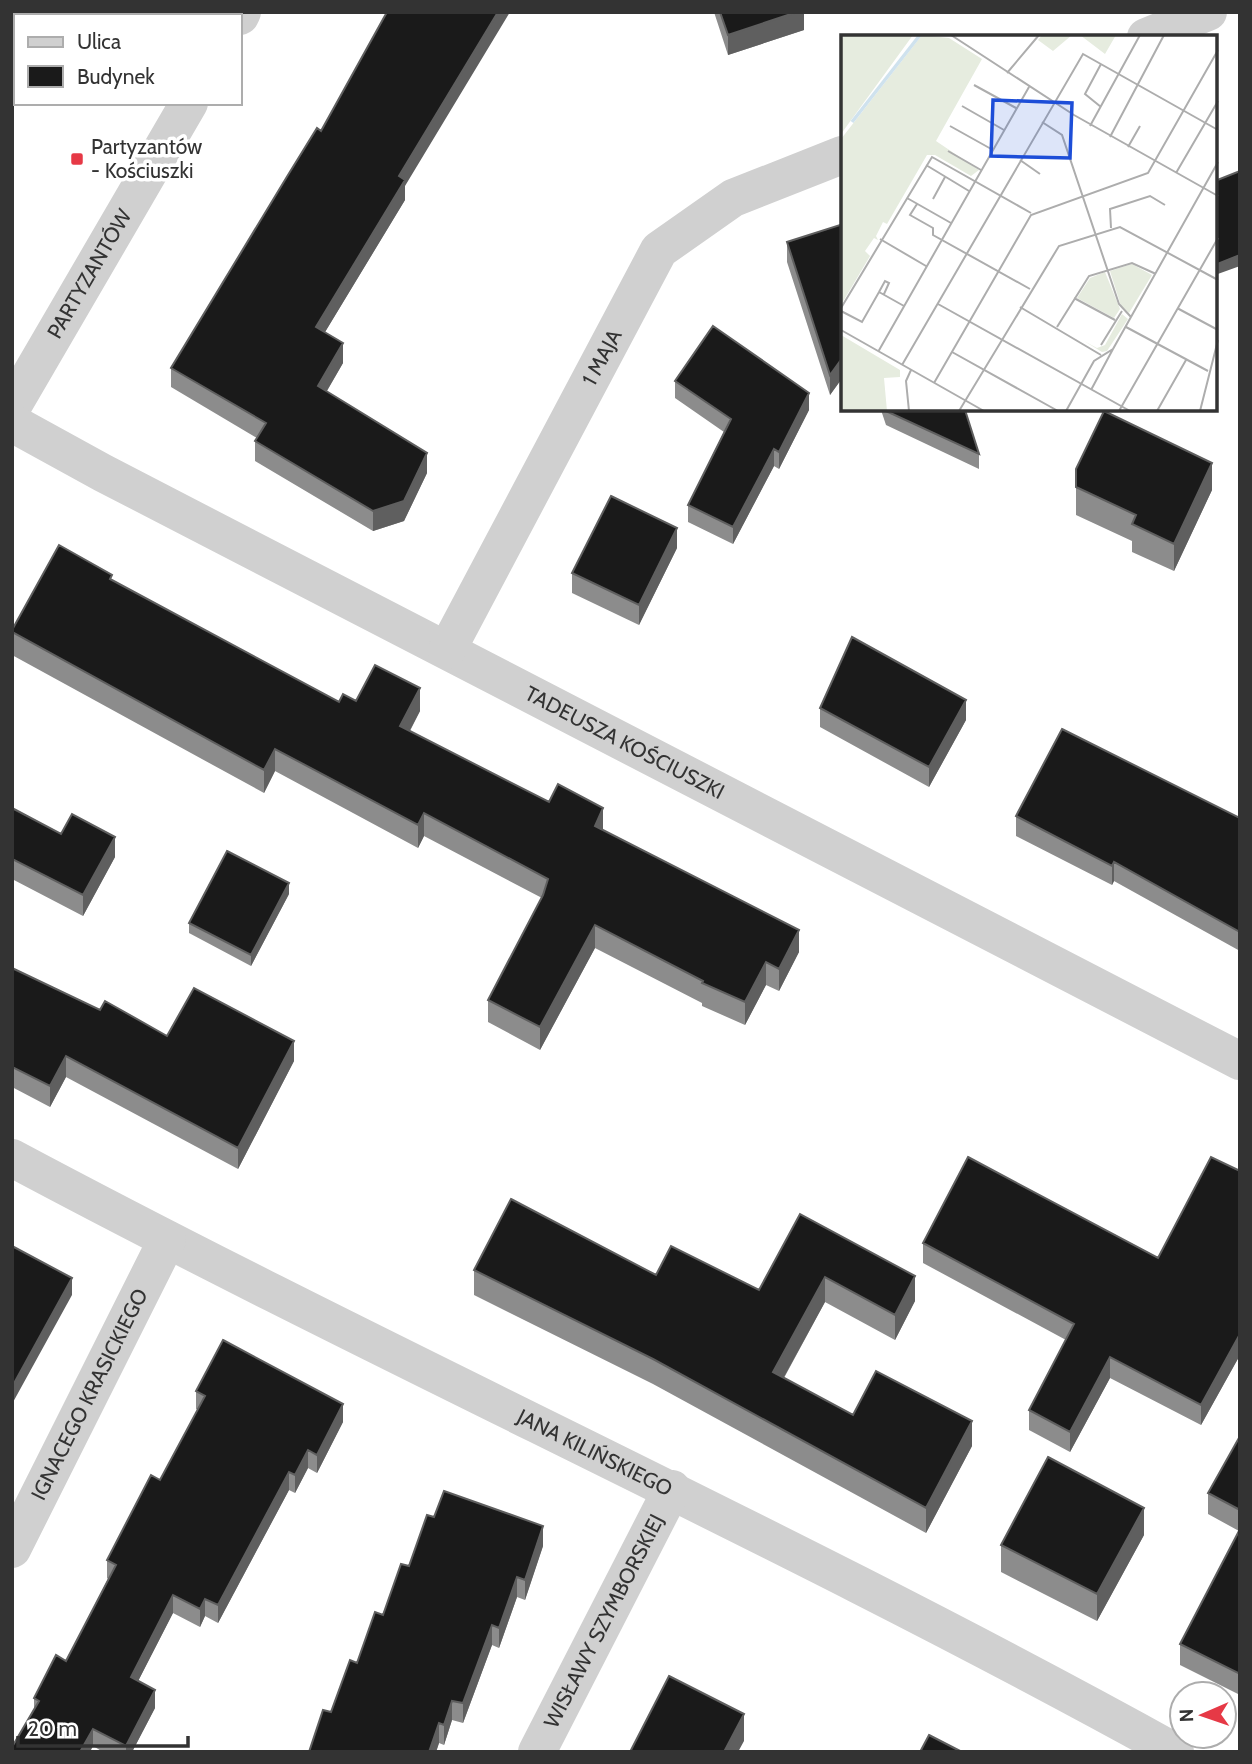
<svg xmlns="http://www.w3.org/2000/svg" width="1252" height="1764" font-family="Cabin,sans-serif">
<rect width="100%" height="100%" fill="#fff"/>
<g fill="none" stroke-linecap="round" stroke-linejoin="round">
<g stroke="#d0d0d0" stroke-width="38">
<path d="M240,16L242,12"/>
<path d="M1146,37L1208,12"/>
<path id="s1" d="M12,407L189,103"/>
<path id="s2" d="M12,423L103,473L1240,1061"/>
<path id="s3" d="M447,650L659,250L733,198L842,155"/>
<path id="s4" d="M12,1158C396,1363 794,1541 1175,1752"/>
<path id="s5" d="M12,1549L167,1240"/>
<path id="s6" d="M537,1752L672,1489"/>
</g>
</g>
<path fill="#8c8c8c" d="M39,12H59L57,16H45Z
M714,12H804V30L728,55Z
M405,186V200L325,332L343,363L327,391L427,473L404,521L373,531L255,461V441L257,438L171,387V368Z
M843,224V377L830,395L787,262V242Z
M675,381L809,410L779,469L774,466L733,544L688,522V505L724,432L675,398Z
M881,410H975L966,412L979,454V469L886,425Z
M1076,469L1212,490L1174,571L1132,552V541L1076,515Z
M677,548L639,625L572,593V573Z
M112,580L339,702L356,701L420,711L410,731L603,830L799,952L779,991L766,985L745,1025L702,1006V1003L595,948L540,1050L488,1022V1000L542,898L424,836L418,848L275,771L264,793L12,655V630Z
M820,708L966,720L929,787L820,727Z
M12,808L61,834L115,857L83,916L12,879Z
M1016,816L1240,818V951L1114,881L1112,885L1016,836Z
M289,894L251,966L189,933V923Z
M12,968L100,1010L167,1036L294,1061L238,1169L66,1077L50,1107L12,1087Z
M1240,1171V1355L1201,1425L1110,1378L1070,1452L1029,1430V1410L1066,1340L923,1263V1243L1158,1258Z
M800,1214L915,1301L895,1340L825,1302L784,1378L853,1415L972,1446L926,1533L653,1384L474,1295V1270L656,1275L759,1290Z
M196,1391L343,1422L317,1473L308,1468L295,1493L289,1490L218,1623L205,1616L200,1627L173,1613L138,1681L155,1708L132,1752H103L34,1710V1698L66,1661L108,1579L107,1578V1560L160,1480L198,1410L196,1409Z
M1240,1436V1695L1180,1665V1644L1239,1531L1208,1514V1493Z
M434,1517L543,1546L525,1600L517,1597L499,1648L492,1645L463,1723L452,1720L444,1745L439,1743L436,1752H309Z
M1144,1535L1097,1621L1001,1572V1545Z"/>
<path fill="#5f5f5f" d="M498,12H510L405,186V200L316,347V327L399,176Z
M797,12H804V30L728,55V35Z
M1240,255V266L1215,275V265Z
M343,343V363L318,406V386Z
M843,357V377L830,395V375Z
M809,393V410L779,469V452Z
M774,449V466L733,544V527Z
M427,453V473L404,521L373,531V511Z
M1212,463V490L1174,571V544Z
M677,528V548L639,625V605Z
M420,688V711L400,749V726Z
M966,700V720L929,787V767Z
M275,749V771L264,793V770Z
M603,808V831L595,826Z
M424,813V836L418,848V825Z
M115,837V857L83,916V895Z
M1114,862V881L1112,885V866Z
M289,883V894L251,966V955Z
M595,925V948L540,1050V1027Z
M799,930V952L779,991V969Z
M766,962V985L745,1025V1002Z
M294,1041V1061L238,1169V1148Z
M66,1056V1077L50,1107V1086Z
M915,1276V1301L895,1340V1315Z
M825,1277V1302L773,1397V1372Z
M72,1278V1295L12,1404V1387Z
M1240,1334V1355L1201,1425V1405Z
M1110,1357V1378L1070,1452V1432Z
M343,1404V1422L317,1473V1455Z
M972,1421V1446L926,1533V1508Z
M308,1450V1468L295,1493V1475Z
M289,1472V1490L218,1623V1605Z
M1144,1508V1535L1097,1621V1594Z
M543,1526V1546L525,1600V1580Z
M517,1577V1597L499,1648V1628Z
M173,1595V1613L131,1695V1677Z
M205,1599V1616L200,1627V1609Z
M492,1625V1645L463,1723V1703Z
M155,1690V1708L132,1752H126V1746Z
M452,1701V1720L444,1745V1725Z
M744,1714V1741L738,1752H724Z
M439,1723V1743L436,1752H429Z
M93,1729V1746L90,1752H80Z"/>
<path fill="#1a1a1a" stroke="#5f5f5f" stroke-width="2" d="M387,12H498L399,176L405,180L316,327L343,343L318,386L427,453L404,501L373,511L255,441L266,423L171,368L288,175L317,128L321,131Z
M720,12H797L728,35Z
M1240,171V255L1215,265V181Z
M843,224V357L830,375L787,242Z
M713,326L809,393L779,452L774,449L733,527L688,505L731,419L675,381Z
M886,410H965L979,454L886,411Z
M1104,411L1212,463L1174,544L1132,524L1136,515L1076,487V469Z
M611,496L677,528L639,605L572,573Z
M59,545L112,575L110,579L339,702L343,694L356,701L375,665L420,688L400,726L549,802L558,784L603,808L595,826L799,930L779,969L766,962L745,1002L702,983L703,981L595,925L540,1027L488,1000L543,895L548,879L424,813L418,825L275,749L264,770L12,632V630Z
M852,637L966,700L929,767L820,708Z
M1062,729L1240,818V932L1114,862L1112,866L1016,816Z
M12,808L61,834L72,814L115,837L83,895L12,859Z
M227,851L289,883L251,955L189,923Z
M12,968L100,1010L105,1001L167,1036L194,988L294,1041L238,1148L66,1056L50,1086L12,1067Z
M968,1157L1158,1258L1211,1157L1240,1171V1334L1201,1405L1110,1357L1070,1432L1029,1410L1074,1324L923,1243Z
M511,1199L656,1275L671,1246L759,1290L800,1214L915,1276L895,1315L825,1277L773,1372L853,1415L876,1371L972,1421L926,1508L653,1359L474,1270Z
M12,1246L72,1278L12,1387Z
M223,1340L343,1404L317,1455L308,1450L295,1475L289,1472L218,1605L205,1599L200,1609L173,1595L131,1677L155,1690L126,1746L93,1729L80,1752H12V1747L39,1701L34,1698L56,1655L66,1661L116,1565L107,1560L151,1475L160,1480L205,1396L196,1391Z
M1240,1436V1510L1208,1493Z
M1048,1457L1144,1508L1097,1594L1001,1545Z
M444,1491L543,1526L525,1580L517,1577L499,1628L492,1625L463,1703L452,1701L444,1725L439,1723L429,1752H309L323,1710L331,1712L350,1660L357,1663L375,1612L383,1615L401,1564L409,1566L427,1515L434,1517Z
M1240,1529V1674L1180,1644Z
M669,1676L744,1714L724,1752H630Z
M929,1735L962,1752H920Z"/>
<rect fill="#e63946" stroke="#fff" stroke-width="2.5" x="70" y="152" width="14" height="14" rx="3.5"/>
<g text-anchor="middle" stroke-width="7" stroke-linejoin="round" paint-order="stroke">
<g font-size="21" fill="#333" stroke="#fff" text-anchor="start">
<text x="91" y="154">Partyzantów<tspan x="91" dy="24">- Kościuszki</tspan></text>
</g>
<g font-size="21" fill="#333" stroke="#fff">
<text dy="7" stroke="none"><textPath href="#s1" startOffset="154">PARTYZANTÓW</textPath></text>
<text dy="7" stroke="none"><textPath href="#s3" startOffset="331">1 MAJA</textPath></text>
<text dy="7" stroke="none"><textPath href="#s2" startOffset="691">TADEUSZA KOŚCIUSZKI</textPath></text>
<text dy="7" stroke="none"><textPath href="#s5" startOffset="173">IGNACEGO KRASICKIEGO</textPath></text>
<text dy="7" stroke="none"><textPath href="#s4" startOffset="653">JANA KILIŃSKIEGO</textPath></text>
<text dy="7" stroke="none"><textPath href="#s6" startOffset="147">WISŁAWY SZYMBORSKIEJ</textPath></text>
</g>
</g>
<g transform="translate(841 35)">
<rect width="376" height="376" fill="#fff"/>
<path d="M3,0H72L0,99V6ZM81,0L108,3L141,24L95,106L138,135L130,141L94,120H86L46,189L42,187L35,201L37,205L33,203L24,216L29,221L0,270V104ZM201,0H231L212,16L197,5ZM239,0H275L264,19ZM291,229L311,240L288,278L280,271L269,236ZM264,237L279,274L273,283L236,263L249,243ZM281,279L287,284L266,316L261,317L243,306L256,313L264,310ZM0,300L59,335V342L43,343L46,376H0Z" fill="#e6ecdf"/>
<path fill="none" stroke="#cfe2ee" stroke-width="3.5" d="M11,87L79,0"/>
<path fill="none" stroke="#adadad" stroke-width="2" d="M110,0L233,80L377,161M260,29L244,59L260,72M166,38L198,0M133,50L175,73M121,71L163,95M201,87L221,100L278,269L290,282M109,91L152,115M249,91L299,0M269,102L323,0M287,112L299,91M107,116L140,135M179,125L199,139M85,130L128,156M335,138L377,66M66,163L110,188M92,164L104,142M76,169L69,180L92,193V200L189,254M270,193L269,174L309,161L324,170M39,204L85,231M38,257L44,246L48,248L43,259M233,263L274,285M97,269L289,376M179,272L260,320M0,273L91,122L190,178M336,273L377,295M0,276L21,287L38,257L63,271M216,292L248,241L291,228L315,239M285,292L367,336M0,295L143,376M260,310L281,276M37,317L188,52M111,317L217,376M61,330L242,19L377,95M93,348L190,180L307,138L377,15M250,355L272,314M68,376L65,346L70,335M118,376L218,211L279,192L377,245M225,376L253,326L272,314L377,127M278,376L377,203M316,376L345,325M359,376L377,305"/>
<path fill="#1d4ed8" fill-opacity="0.15" stroke="#1d4ed8" stroke-width="3.5" d="M152,65L231,68L229,123L150,121Z"/>
<rect width="376" height="376" fill="none" stroke="#333" stroke-width="3.5"/>
</g>
<rect width="1252" height="1764" fill="none" stroke="#333333" stroke-width="28"/>
<rect x="14" y="14" width="228" height="91" fill="#ffffff" stroke="#adadad" stroke-width="2"/>
<rect x="28" y="37" width="35" height="10" fill="#d0d0d0" stroke="#adadad" stroke-width="2"/>
<text x="77" y="49" font-size="21" fill="#333333">Ulica</text>
<rect x="28" y="66" width="35" height="21" fill="#1a1a1a" stroke="#adadad" stroke-width="2"/>
<text x="77" y="84" font-size="21" fill="#333333">Budynek</text>
<g transform="translate(1203 1715) rotate(268)"><circle r="33" fill="#ffffff" stroke="#adadad" stroke-width="2"/>
<path d="M0-5L12 26L0 18L-12 26Z" fill="#e63946"/>
<text y="-10" font-size="19" font-weight="bold" text-anchor="middle" fill="#333333">N</text>
</g>
<path d="M18 1736v10h170v-10" fill="none" stroke="#333333" stroke-width="3.5"/>
<text x="28" y="1736" font-size="21" fill="#333333" stroke="#ffffff" stroke-width="5" paint-order="stroke">20 m</text>
</svg>
